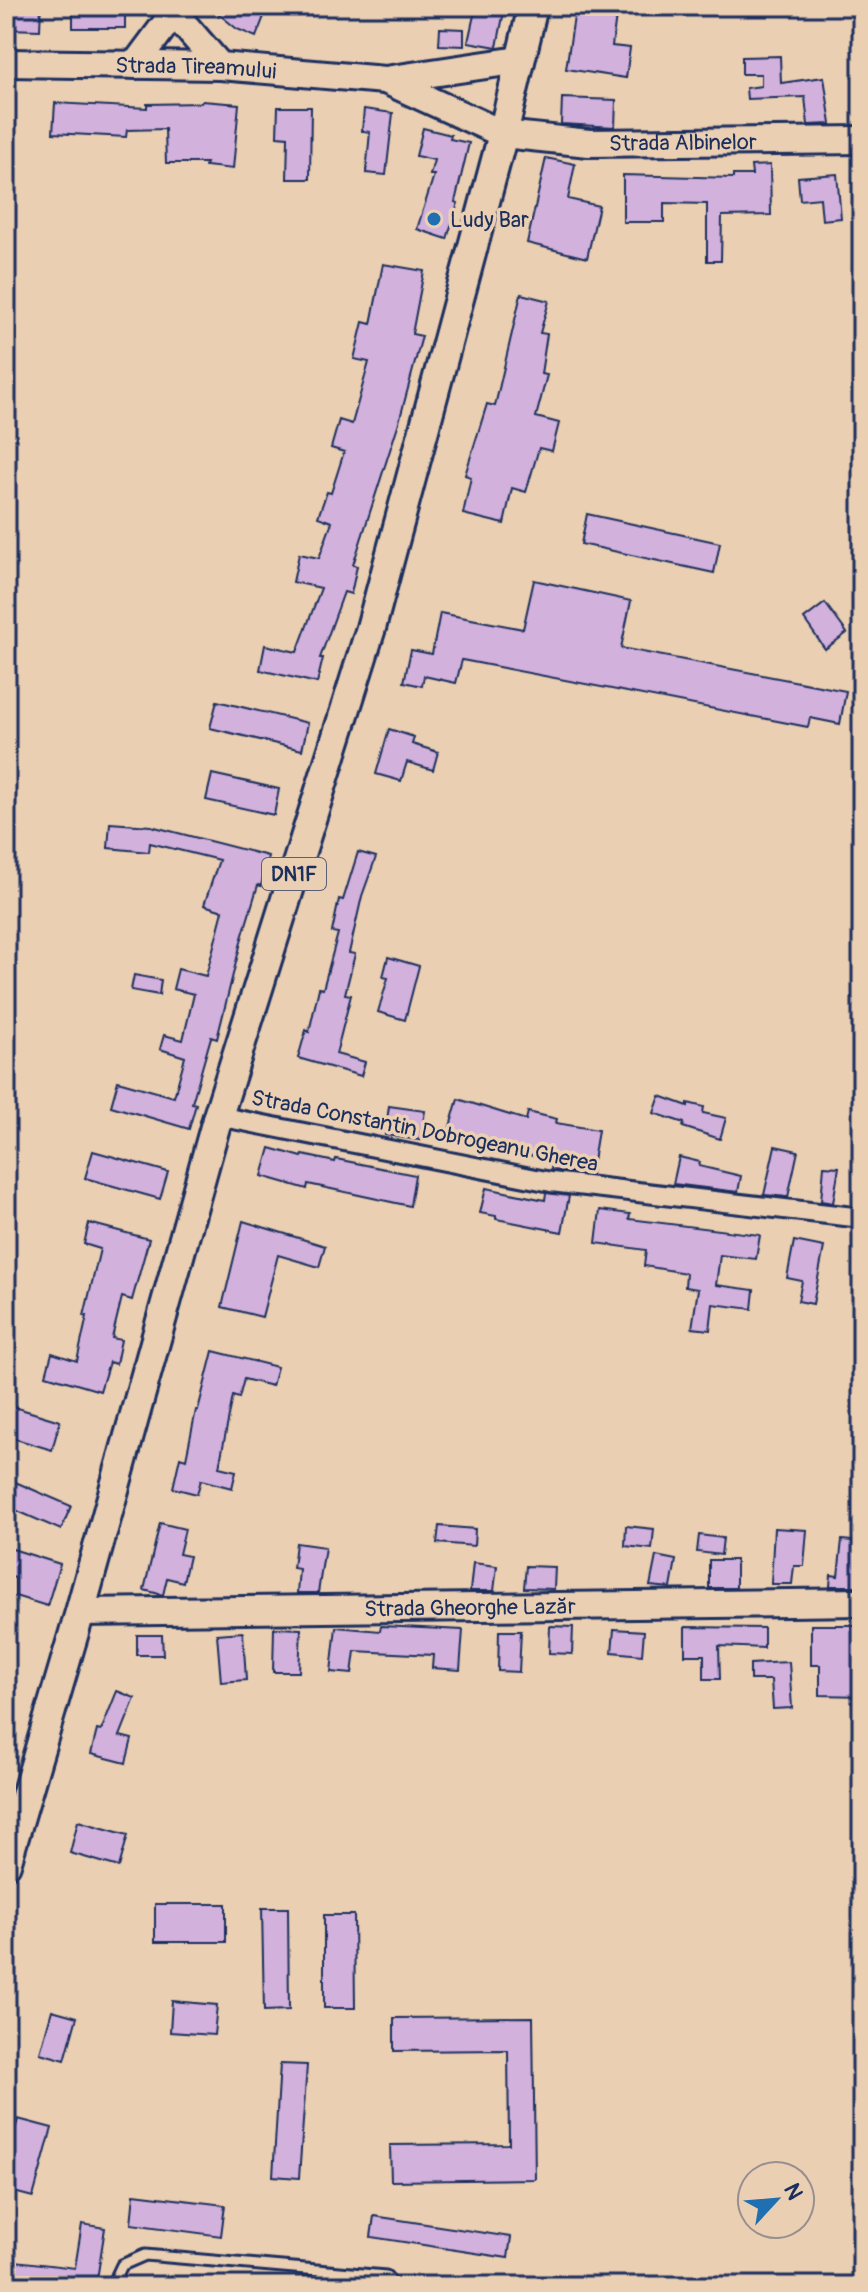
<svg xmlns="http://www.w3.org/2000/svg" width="868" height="2292" font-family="Pangolin,sans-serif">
<rect width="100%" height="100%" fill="#ebcfb2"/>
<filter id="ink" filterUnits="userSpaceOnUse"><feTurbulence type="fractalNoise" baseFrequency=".0125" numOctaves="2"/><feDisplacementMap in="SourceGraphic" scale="16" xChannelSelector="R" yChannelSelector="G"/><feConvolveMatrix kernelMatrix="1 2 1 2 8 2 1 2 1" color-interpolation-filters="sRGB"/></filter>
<g filter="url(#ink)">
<path fill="#d2b1dc" stroke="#1b2f5e" stroke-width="2" d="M7,6H41L40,30L6,29Z
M73,6H125V28H73Z
M209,6H268L256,37L237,29Z
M476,6H505L497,47L468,42Z
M575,10L616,16L612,46L630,48L626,78L566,69Z
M440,28L464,29V46L439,45Z
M780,56L781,83L824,77L831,124L808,125L805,97L747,99L746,88L761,86V74H742V57Z
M562,98L616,100L615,127L561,124Z
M202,101L239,104L233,169L205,166L206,163H166L165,129L127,130L126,137L53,133L55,103L147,108V104L201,103Z
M278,107H311L310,179H287L288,137L277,136Z
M364,109L393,113L386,175L366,173L370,132L362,131Z
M423,128L451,135L450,139L469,143L455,202L458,203L447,239L417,229L434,175H430L434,160L416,156Z
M546,158L575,164L568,199L599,206L587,258L527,243Z
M770,165L771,215L722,216L721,261H707V204L664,203V222H623V175L733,178V175H752L751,166Z
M837,174L841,218L822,220L820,198L800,200L798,177Z
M383,264L424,271L412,334L422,336L399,422L353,565L357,566L351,594L344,592L320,658H323L317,683L260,670L265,645L297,652L321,588L293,582L299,554L319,558L332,522L318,517L327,492L331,493L344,452L331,448L339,420L352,424L369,362L354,359L363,322L371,324Z
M521,294L549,301L540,333L547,334L541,374L547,375L536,417L559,423L552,451L539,448L526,492L512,488L504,524L463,514L471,477L465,475L487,404L495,406Z
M587,514L720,543L714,573L581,544Z
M534,580L631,601L621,648L846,691L840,724L810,718L808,727L462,660L456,683L424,676L422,686L404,682L411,650L432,654L440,613L523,629Z
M825,603L847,633L825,649L804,619Z
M217,701L308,723L302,750L210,728Z
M389,729L414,737L412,744L438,752L433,770L407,762L401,781L376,774Z
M212,774L279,789L274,815L206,800Z
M110,823L151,826L268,856L261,886L258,885L242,938L217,1039L211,1037L192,1103L196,1104L189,1129L111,1106L118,1081L174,1097L185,1057L160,1049L164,1035L183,1040L194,994L173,989L178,969L206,976L223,911L204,905L219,860L150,843L149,852L108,848Z
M358,852L376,857L362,896L349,953L355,954L345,994L351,995L336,1054L365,1062L361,1076L298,1058L306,1030L309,1032L319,988L323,989L338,933L332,932L339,899L343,900Z
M388,957L419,966L405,1020L378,1012L388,978L383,977Z
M134,975L161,980L159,995L131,990Z
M660,1096L688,1106V1103L704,1107L703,1113L726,1118L720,1139L683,1127L684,1123L654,1113Z
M458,1099L526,1120L528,1112L557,1119L556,1123L598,1130L591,1174L551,1170L552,1162L449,1130Z
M389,1106L425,1111L420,1140L385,1135Z
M775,1146L798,1151L788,1197L764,1195Z
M270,1148L302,1157L303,1155L335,1162L336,1159L415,1175L410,1206L308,1184L307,1189L262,1176Z
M93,1151L168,1172L160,1199L85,1178Z
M679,1157L700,1162L699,1166L741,1176L738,1192L673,1184Z
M824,1166L839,1167L833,1203L821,1201Z
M486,1188L545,1200L546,1193L569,1196L562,1232L496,1219V1216L480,1213Z
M600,1210L630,1214L629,1219L760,1235L756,1259L720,1255L716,1285L754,1290L752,1309L713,1304L710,1330L692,1328L698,1289L685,1287L686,1273L644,1266L646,1250L596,1243Z
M243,1221L325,1246L319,1267L278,1255L262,1317L222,1307Z
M89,1223L149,1239L132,1300L122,1297L112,1338L121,1340L116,1364L109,1362L100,1391L46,1375L52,1353L77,1361L87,1316H84L100,1249L84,1244Z
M794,1241L824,1247L813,1304L798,1301L802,1281L787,1278Z
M213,1351L277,1367L272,1386L244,1379L239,1398L233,1396L219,1467L236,1471L232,1488L201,1480L197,1494L173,1488L180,1457L186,1459L196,1410H198Z
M14,1407L60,1421L52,1450L6,1436Z
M6,1478L71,1506L61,1530L6,1506Z
M160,1523L185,1529L179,1554L189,1556L183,1582L167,1578L163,1595L144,1590Z
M439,1526L475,1529L474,1546L437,1543Z
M626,1526L654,1529L652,1549L625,1546Z
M774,1528L807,1530L804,1566H794L792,1584H771Z
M699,1535L723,1538L721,1555L697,1552Z
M842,1540L862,1542V1586H830L831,1575L838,1576Z
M296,1543L325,1547L318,1593H297L299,1569L293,1568Z
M6,1547L60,1564L47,1606L15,1596V1578L6,1575Z
M656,1556L676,1560L671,1588L650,1586Z
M709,1560H736V1588H709Z
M473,1563L497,1566L494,1591H470Z
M526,1566L555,1567L554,1589L524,1588Z
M811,1625H862V1696L820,1695V1665H811Z
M381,1626L463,1630L460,1670L432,1668L433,1655L355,1651L352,1674L331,1672L336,1627L380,1631Z
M550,1626L573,1627L572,1654L549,1653Z
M685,1627L764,1628V1648L719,1646L720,1679H704V1655H685Z
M274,1628L301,1629L299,1672H273Z
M614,1629L644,1631L642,1655L612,1652Z
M499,1631H521L519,1672L498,1671Z
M243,1632L246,1680L221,1682L217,1634Z
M137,1635H162L163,1655H137Z
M789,1662L792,1708L773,1709L771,1680H750V1664Z
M117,1691L135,1698L120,1736L132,1739L126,1763L91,1754L97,1730L101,1731Z
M78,1821L128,1835L119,1867L70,1853Z
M155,1904H226V1942H155Z
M262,1908H288L289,2010L264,2011Z
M324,1915H354L355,2008H324Z
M172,2001L217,2005L214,2035L170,2032Z
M52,2010L77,2017L65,2060L40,2053Z
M533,2017L535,2179L391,2181L390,2145L509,2144L508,2050L394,2051V2018Z
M280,2064L307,2065L299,2178L273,2176Z
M18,2119L52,2128L33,2197L6,2190V2163Z
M134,2194L225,2205L221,2236L131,2224Z
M374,2216L511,2237L508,2258L371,2237Z
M82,2224L105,2228L96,2286H14L16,2261L75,2268Z"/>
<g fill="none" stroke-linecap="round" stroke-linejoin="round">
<g stroke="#1b2f5e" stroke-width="15">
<path id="lane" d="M112,2286L122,2265L145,2255L386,2276L395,2286"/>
</g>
<g stroke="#1b2f5e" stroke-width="24">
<path id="street" d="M218,1116L551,1182L862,1218"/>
</g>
<g stroke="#1b2f5e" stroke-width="32">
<g id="secondary">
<path d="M168,6L220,66"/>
<path id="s1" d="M6,63L220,66L385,80L519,60"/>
<path d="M135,65L173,14"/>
<path id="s2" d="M385,80L503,134L589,143L862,140"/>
<path id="s3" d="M80,1612L862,1602"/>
</g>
</g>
<g stroke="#1b2f5e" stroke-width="34">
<path id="primary" d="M6,1864L80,1612L218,1116L371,628L503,134L533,6"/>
</g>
<use href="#lane" stroke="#ebcfb2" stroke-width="9"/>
<use href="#street" stroke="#ebcfb2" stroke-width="18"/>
<use href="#secondary" stroke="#ebcfb2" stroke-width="26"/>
<use href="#primary" stroke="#ebcfb2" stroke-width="28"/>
</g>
</g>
<circle fill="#1f6fb2" stroke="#ebcfb2" stroke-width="3" cx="434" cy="219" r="8"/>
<g text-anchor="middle" stroke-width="7" stroke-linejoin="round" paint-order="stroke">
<rect fill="#ebcfb2" stroke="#595f77" stroke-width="2" x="262" y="858" width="64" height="32" rx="6"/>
<g font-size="20" font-weight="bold" fill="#1b2f5e">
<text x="294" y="881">DN1F</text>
</g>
<g font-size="22" fill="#1b2f5e" stroke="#ebcfb2">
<text dy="8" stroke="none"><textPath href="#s1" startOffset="190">Strada Tireamului</textPath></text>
<text dy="8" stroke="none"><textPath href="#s2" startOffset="310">Strada Albinelor</textPath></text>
<text transform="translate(425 1130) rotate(11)" y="8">Strada Constantin Dobrogeanu Gherea</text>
<text dy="8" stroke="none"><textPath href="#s3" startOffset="390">Strada Gheorghe Lazăr</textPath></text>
</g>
<g font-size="22" fill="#1b2f5e" stroke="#ebcfb2" text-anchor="start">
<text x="450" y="227">Ludy Bar</text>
</g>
</g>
<rect width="868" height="2292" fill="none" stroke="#ebcfb2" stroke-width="32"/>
<rect x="16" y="16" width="836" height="2260" fill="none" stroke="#1b2f5e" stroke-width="3" filter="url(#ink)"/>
<g transform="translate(776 2200) rotate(64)"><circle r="38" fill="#ebcfb2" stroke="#988f90" stroke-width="2"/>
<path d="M0-6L14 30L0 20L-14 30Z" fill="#1f6fb2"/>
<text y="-12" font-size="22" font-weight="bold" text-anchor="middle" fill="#1b2f5e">N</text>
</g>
</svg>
